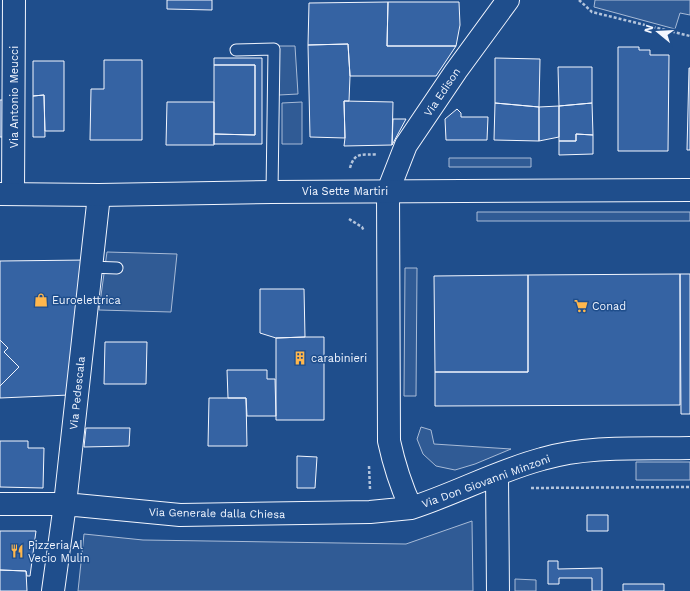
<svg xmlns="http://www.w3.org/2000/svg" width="690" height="591" font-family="'Work Sans',sans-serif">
<rect width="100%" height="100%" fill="#1f4e8c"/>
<path fill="#305b95" stroke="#a8bbd7" d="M595,0H690V15L680,13L675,29L594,7Z
M279,46H295L298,94L279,95Z
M302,102V144H282V103Z
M449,158H531V167H449Z
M477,212H690V221H477Z
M107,252L177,254L171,312L99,310Z
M405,268H417L416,396H404Z
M421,427L431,430L434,444L511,449L475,464L455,470L436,466L423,454L417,439Z
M636,462H690V480H636Z
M472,521L473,591H78L84,534L143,540L406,544Z
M515,579L536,580V591H515Z"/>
<path fill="#3563a3" stroke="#f2f6ff" d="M167,0H212V10L167,9Z
M388,2H459L460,25L456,46H387Z
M388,2L387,46H456L436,76H350L348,44L308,45L309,3Z
M348,44L350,76L349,101H344L345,138L310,137L308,45Z
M618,47H639V50H650V55H669L668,151H618Z
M214,58H262V144H214V134L255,135V65H214Z
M495,58L540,59L539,107L495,103Z
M104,60H142V140H90L91,89H104Z
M33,61H64V131H45L44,95L33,96Z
M214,65H255V135L214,134Z
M558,67H592V103L559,106Z
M689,68H690V150H687Z
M44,95L45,137H33V96Z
M0,100H5V137H0Z
M344,101L393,102L392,145L344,146L345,138Z
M167,102H214V145H166Z
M495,103L539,107V141L494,140Z
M592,103L593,135L576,134V141H559V106Z
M559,106V137L539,141V107Z
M457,109L461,113V117H488L487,140H446L445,119Z
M393,119H406L392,145Z
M576,134L593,135V154L559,155V141H576Z
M88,260L69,395L0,398V386L19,367L4,352L8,348L0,340V261Z
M680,274H690V414H681Z
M680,274V405L435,406V372H528V275Z
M528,275V372H435L434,276Z
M260,289H304L305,337L276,338L260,333Z
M305,337H324V420H276V338Z
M0,340L8,348L4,352L19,367L0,386Z
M105,342H147L146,384H104Z
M227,370H267V379H275L276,416H247L246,398H228Z
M209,398H246L247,446H208Z
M86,428H130L129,446L84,447Z
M0,441H28V448H44L43,488L0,487Z
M297,456L317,457L315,488H297Z
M587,515H608V531H587Z
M0,531H36L30,576H27L26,571L0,570Z
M548,561H558V569L602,568V591H592V578H559V584H548Z
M0,570L26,571L27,591H0Z
M623,584H664V591H623Z"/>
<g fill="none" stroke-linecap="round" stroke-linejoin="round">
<g stroke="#f2f6ff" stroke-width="13">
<path id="service" d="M236,50L274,49L272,192
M90,267L117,268"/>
</g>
<g stroke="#f2f6ff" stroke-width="24">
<path id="minor" d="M508,0L456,71L406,145L388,191L389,441C394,464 401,486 411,508C455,494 497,471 542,459C589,445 641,449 690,448
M13,193L14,0
M497,475L498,591
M0,504H65L180,515L370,512L411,508
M53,591L65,504L99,195"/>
</g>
<g stroke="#f2f6ff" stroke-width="24">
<path id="secondary" d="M0,194L99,195L272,192L690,190"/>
</g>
<path stroke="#b3c4dc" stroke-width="2.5" stroke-dasharray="3 2" stroke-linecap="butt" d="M579,0L592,12L690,36
M350,168C355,150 364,156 377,154
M349,219L362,227L364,231
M369,466L370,489
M531,488L690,487"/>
<use href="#service" stroke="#1f4e8c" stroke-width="11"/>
<use href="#minor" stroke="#1f4e8c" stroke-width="22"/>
<use href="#secondary" stroke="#1f4e8c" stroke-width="22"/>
</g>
<defs>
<g id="shop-bare" transform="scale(1.08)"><path d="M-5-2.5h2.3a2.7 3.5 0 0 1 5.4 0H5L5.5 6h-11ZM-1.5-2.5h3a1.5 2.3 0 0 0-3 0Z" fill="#ffb74d" stroke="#1f4e8c" stroke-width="2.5" paint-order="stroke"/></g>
<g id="supermarket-bare" transform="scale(1.08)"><path d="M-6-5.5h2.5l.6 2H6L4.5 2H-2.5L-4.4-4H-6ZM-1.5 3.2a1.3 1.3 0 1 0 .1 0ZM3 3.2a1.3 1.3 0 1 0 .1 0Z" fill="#ffb74d" stroke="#1f4e8c" stroke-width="2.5" paint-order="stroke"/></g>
<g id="building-bare" transform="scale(1.08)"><path d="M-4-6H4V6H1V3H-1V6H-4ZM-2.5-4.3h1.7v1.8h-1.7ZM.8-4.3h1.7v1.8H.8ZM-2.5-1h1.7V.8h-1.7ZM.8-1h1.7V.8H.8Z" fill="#ffb74d" stroke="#1f4e8c" stroke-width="2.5" paint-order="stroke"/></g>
<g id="restaurant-bare" transform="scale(1.08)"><path d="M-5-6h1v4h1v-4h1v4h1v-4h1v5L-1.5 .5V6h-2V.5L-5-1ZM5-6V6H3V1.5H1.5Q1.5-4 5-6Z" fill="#ffb74d" stroke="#1f4e8c" stroke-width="2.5" paint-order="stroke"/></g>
</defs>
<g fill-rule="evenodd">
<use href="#shop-bare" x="41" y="300"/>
<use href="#supermarket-bare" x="581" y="306"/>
<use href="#building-bare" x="300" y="358"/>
<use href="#restaurant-bare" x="17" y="551"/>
</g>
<g text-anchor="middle" stroke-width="3" stroke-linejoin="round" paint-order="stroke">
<g font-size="11" fill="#f2f6ff" stroke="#1f4e8c">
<text transform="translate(442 92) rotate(-56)" y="4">Via Edison</text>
<text transform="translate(14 97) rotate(-90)" y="4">Via Antonio Meucci</text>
<text x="345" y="195">Via Sette Martiri</text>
<text transform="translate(77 393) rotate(-84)" y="4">Via Pedescala</text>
<text transform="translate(486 481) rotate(-20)" y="4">Via Don Giovanni Minzoni</text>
<text transform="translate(217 513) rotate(1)" y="4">Via Generale dalla Chiesa</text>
</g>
<g font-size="11" fill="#f2f6ff" stroke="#1f4e8c" text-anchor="start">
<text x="52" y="304">Euroelettrica</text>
<text x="592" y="310">Conad</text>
<text x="311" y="362">carabinieri</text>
<text x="28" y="549">Pizzeria Al<tspan x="28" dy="13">Vecio Mulin</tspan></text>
</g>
</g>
<g transform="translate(658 32) rotate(288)" stroke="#1f4e8c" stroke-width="3" paint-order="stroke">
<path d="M0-3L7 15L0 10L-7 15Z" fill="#f2f6ff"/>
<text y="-6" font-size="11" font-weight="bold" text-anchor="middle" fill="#f2f6ff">N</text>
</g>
</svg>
